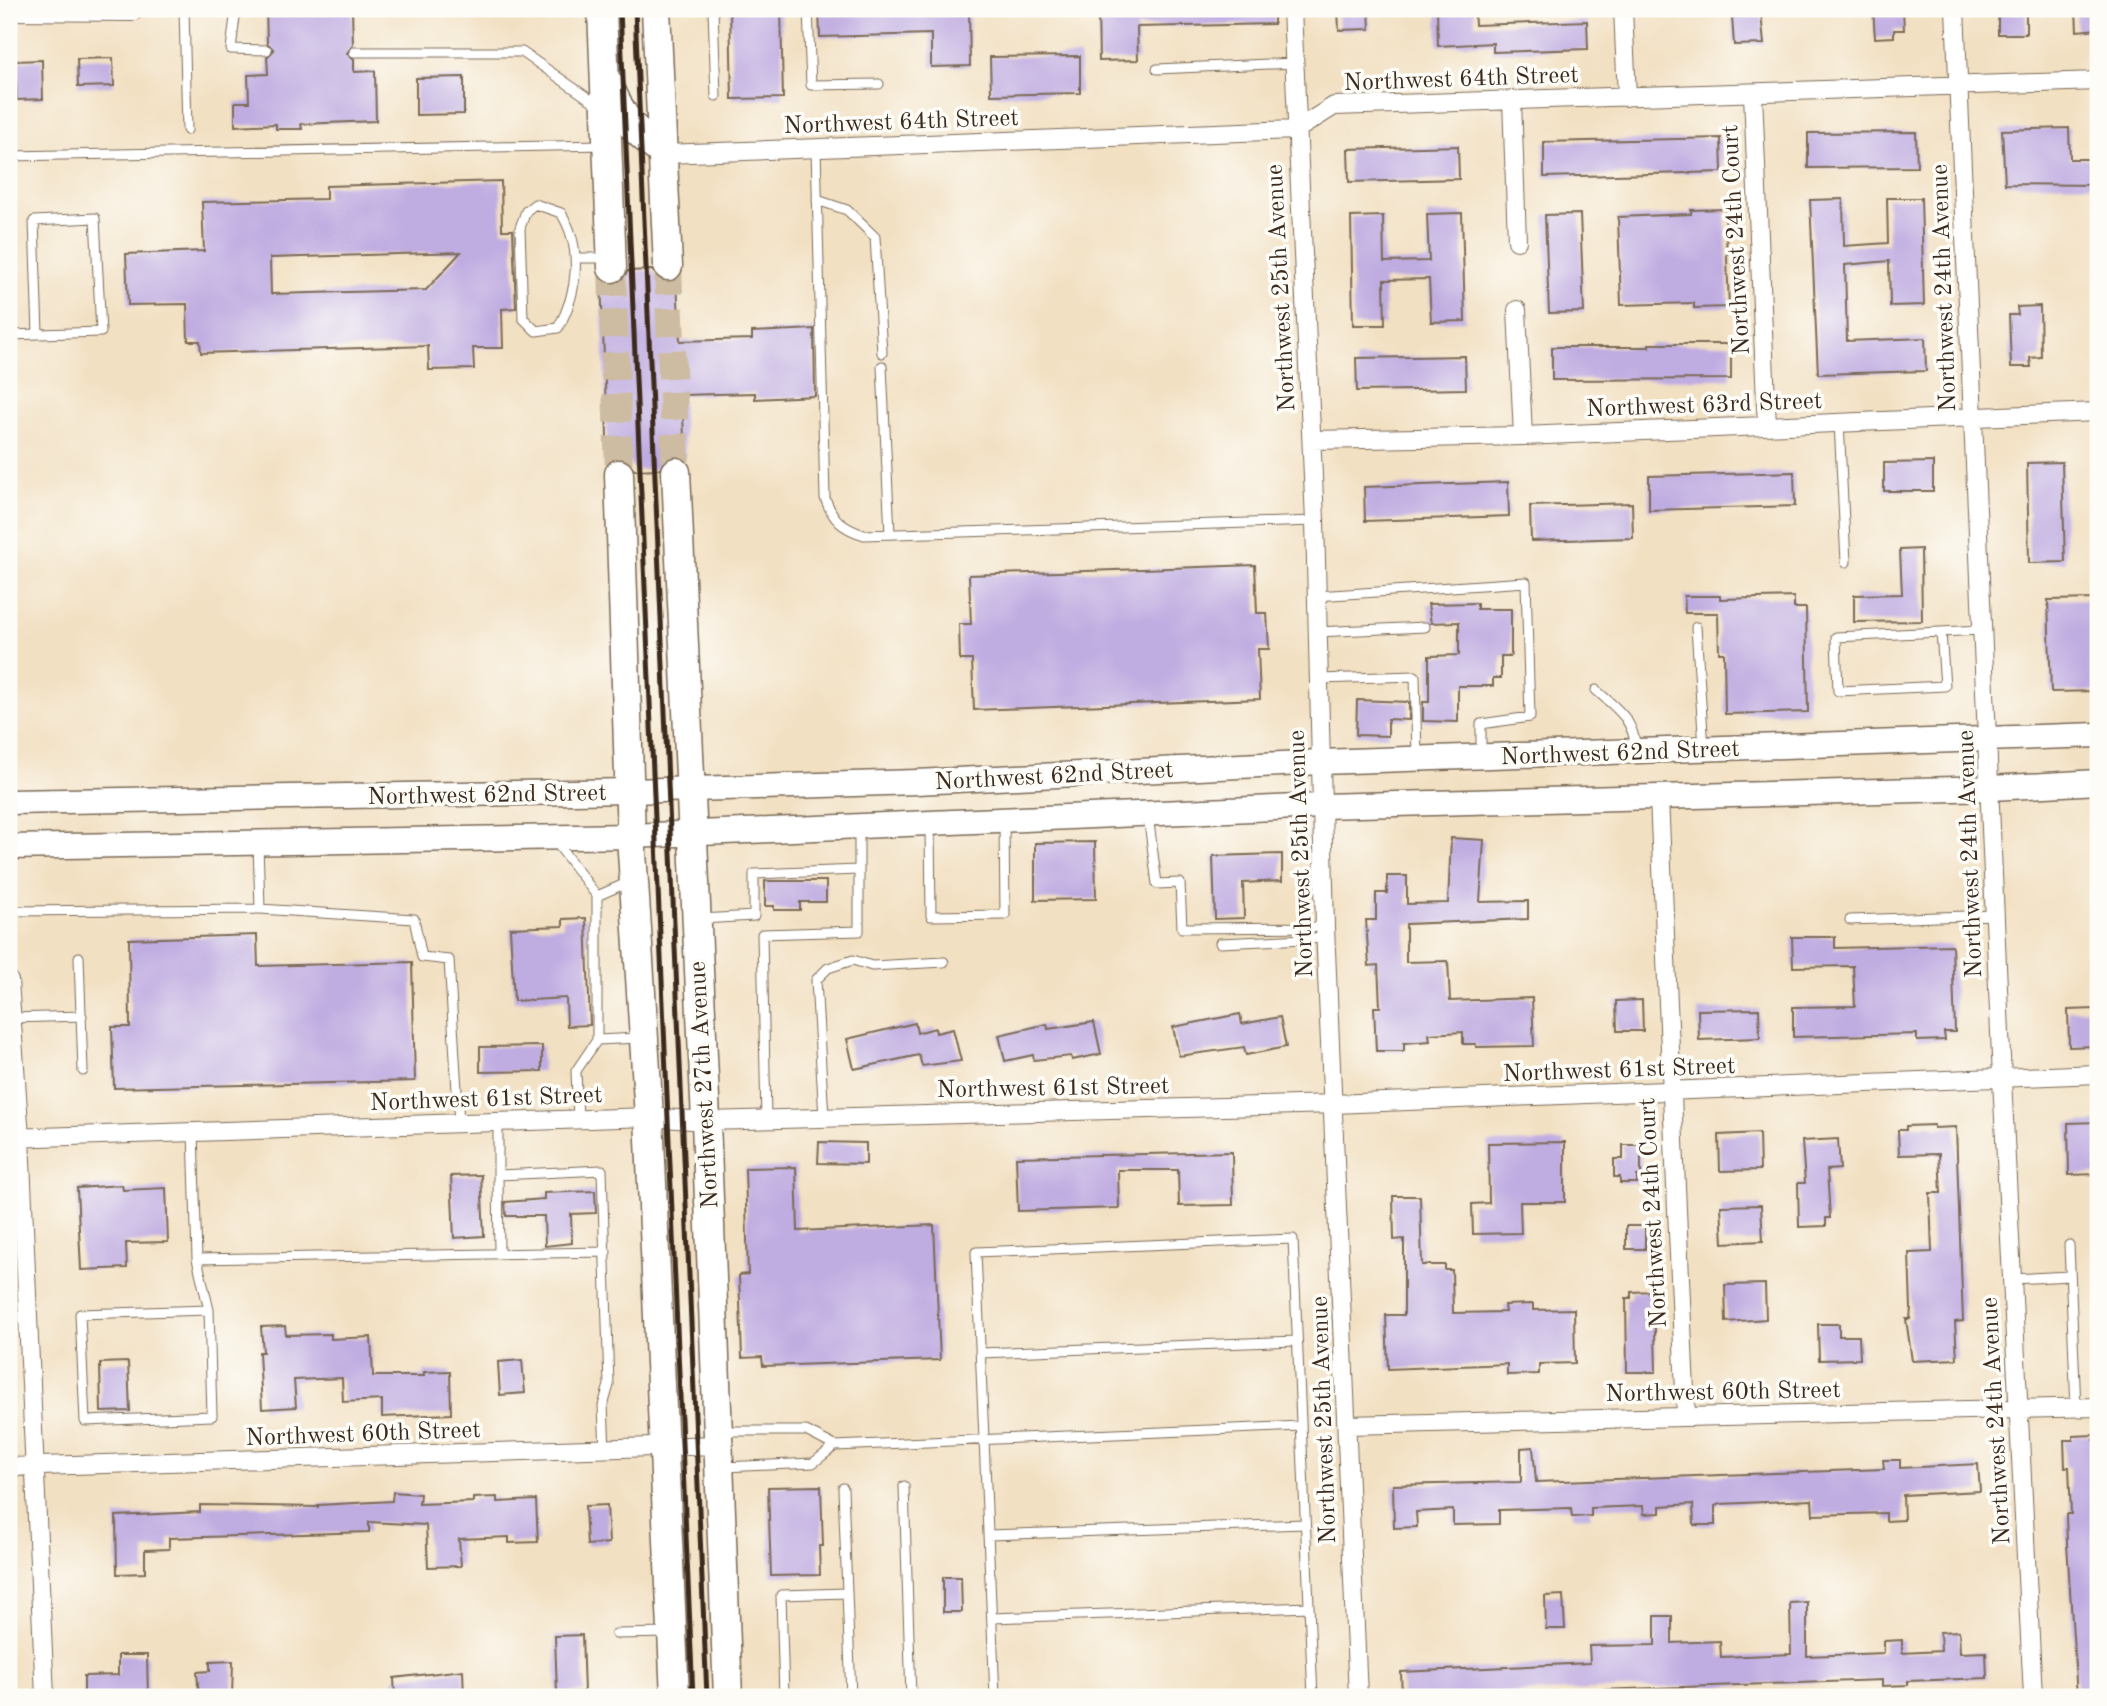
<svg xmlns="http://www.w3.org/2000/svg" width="2107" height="1706" font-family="'Old Standard TT',serif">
<rect width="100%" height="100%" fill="#fdfcf7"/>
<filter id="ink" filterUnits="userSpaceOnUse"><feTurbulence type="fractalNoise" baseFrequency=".0143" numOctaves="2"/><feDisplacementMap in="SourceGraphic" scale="14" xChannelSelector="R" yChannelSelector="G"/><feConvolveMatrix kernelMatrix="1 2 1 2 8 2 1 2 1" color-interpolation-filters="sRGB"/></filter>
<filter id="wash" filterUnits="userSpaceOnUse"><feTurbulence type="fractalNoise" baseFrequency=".00686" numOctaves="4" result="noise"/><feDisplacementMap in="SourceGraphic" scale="28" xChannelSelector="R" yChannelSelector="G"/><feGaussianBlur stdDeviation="1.57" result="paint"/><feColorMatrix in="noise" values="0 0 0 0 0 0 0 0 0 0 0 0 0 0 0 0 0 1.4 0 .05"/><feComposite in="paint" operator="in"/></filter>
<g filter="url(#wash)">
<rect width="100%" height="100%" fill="#f2e0c2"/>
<g id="blocks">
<path fill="#bface1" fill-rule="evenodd" d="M266,9H352L353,45L347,53L354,59V72L375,71L376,121L301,124L302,129H276V124L235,126V102H249L248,75L268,74L267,57L274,50L267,43Z
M730,9H781L783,98L732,99Z
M819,9L969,11L970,66L931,67V34L820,37Z
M1098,9H1274V24L1137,27L1138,60L1099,61Z
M1338,9H1369L1370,29L1339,30Z
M1437,9H1474L1475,25L1587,21L1588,49L1493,52V43L1438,46Z
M1873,9H1903L1904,30H1894V37L1875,38Z
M1998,9H2026V34H1998Z
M2076,9H2098V29L2077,31Z
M1761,13L1764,44L1734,45L1732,17Z
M1080,56V93L991,95L990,57Z
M113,58L114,86L78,87L77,59Z
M42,60L43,99L17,100L15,61Z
M464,77V114L416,115V78Z
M2069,128L2070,159H2098V185L2005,184L2002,130Z
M1916,132L1917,167L1808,168V133Z
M1721,138L1722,172L1544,177V142Z
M1458,146L1459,179L1349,182L1348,149Z
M501,181L502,230H513L516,308L502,309L503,348H473L474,369L429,370L428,346L201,353L200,341H188L187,304L128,305L126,254L204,251L202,202L326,199V186ZM461,252L426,290L271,294L270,258Z
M1887,198H1921L1924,305L1890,306L1889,261L1845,265L1847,341L1925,338L1926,371L1818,374L1810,200L1843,199L1844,246L1888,243Z
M1725,209L1729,307L1694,308V303L1621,305L1618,217L1691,214V210Z
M1462,213L1465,321L1431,322L1429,279L1384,280L1385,325H1353L1351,217L1383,216L1384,262L1429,261L1427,214Z
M1580,214L1584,312L1549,313L1545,215Z
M652,270L661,281L677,280L680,341L752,339V332L814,329L815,396L755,399V393L682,395L685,458L676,455L668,458L660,469L635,470L627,460L619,457L608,462L601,280L613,284L621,282L628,271Z
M2040,306L2041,357L2030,358L2031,367H2011L2009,315H2018L2017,307Z
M1649,344H1731V379L1552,380V347H1649Z
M1465,356L1466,389L1357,391L1356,358Z
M1933,462V491H1884V463Z
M2062,462L2065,562L2029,563L2027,463Z
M1794,472L1795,506L1649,510V476Z
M1508,482L1509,516L1365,521L1364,487Z
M1632,503L1633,538L1531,541L1530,506Z
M1921,549L1922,621L1854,622V595L1902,594L1900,550Z
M1255,565L1257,613H1267L1269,649H1258L1260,699L974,710L972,660H960L959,624H971L969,575Z
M1684,596H1720V599L1794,597V608H1806L1808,712L1725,714L1724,653H1719L1718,613H1685Z
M2098,599V691L2051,692L2048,600Z
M1477,603V609H1511V656H1501V678H1493V686H1458V722L1423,721V702H1429V656L1459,655V622L1431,623L1428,604Z
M1357,700L1409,702V720L1388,719V736L1356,735Z
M1451,838L1484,840L1480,902L1528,901V919L1406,924V962L1448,961L1450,1001L1532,998L1534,1046L1476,1047V1044H1463V1032L1429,1034L1430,1041L1404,1043V1051H1376L1374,1007H1380L1378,965L1369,966L1366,920H1376V893H1387V876H1407V904L1448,903Z
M1095,842L1096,899L1035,900V843Z
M1282,854V881L1243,883L1244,918L1215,919L1213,856Z
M765,881H826V902H800V910H774V906H765Z
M586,918L590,1025L567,1026L566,998L514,1001L510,928L563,926V919Z
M257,935L258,966L412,962L415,1081L114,1088L112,1027H130L129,939Z
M1792,937H1835V948L1952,945L1955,1032H1944L1945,1040L1917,1041V1034L1793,1037V1007L1855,1006L1853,966L1793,967Z
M1642,1000L1643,1031H1617L1616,1001Z
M1759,1009L1760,1038L1699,1040L1698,1010Z
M2095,1009L2096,1046L2069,1047L2068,1010Z
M1240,1014L1242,1024L1280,1017L1286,1047L1246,1055L1244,1047L1179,1056L1173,1027Z
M1094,1022L1101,1054L1072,1060L1071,1056L1034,1060L1033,1055L1005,1061L999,1035L1047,1024L1048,1029Z
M915,1023L917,1033L935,1028L936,1033L953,1029L961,1061L922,1066L919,1055L854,1069L847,1039Z
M542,1046V1071L480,1072V1047Z
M2097,1122L2098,1174L2069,1175L2068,1123Z
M1934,1125V1128L1956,1127L1963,1321L1955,1322L1957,1359L1912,1361L1906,1319H1910L1911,1308L1909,1253L1932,1252L1930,1193H1941L1939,1154L1899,1155L1898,1130H1906V1126Z
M1759,1133L1760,1170L1720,1171L1719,1135Z
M1838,1139L1840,1169L1827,1170L1830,1218H1826V1226L1799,1227L1798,1183H1805L1802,1141Z
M819,1142L866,1143V1164L818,1163Z
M1565,1142V1202H1520L1521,1233L1473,1234L1472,1204L1489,1203L1488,1143Z
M1623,1145H1641V1176H1637V1183H1620V1177H1614V1159H1623Z
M1232,1152L1233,1205L1179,1206L1178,1170H1118L1119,1208L1018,1211L1016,1157Z
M796,1167L798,1231L934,1225L940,1360L763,1366L762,1357L742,1358L739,1275L748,1274L745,1168Z
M481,1175L484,1236L454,1238L451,1176Z
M122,1185L123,1190L166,1188L168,1242L126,1243L127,1268L81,1270L77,1188Z
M595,1191L596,1213L571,1214L572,1243L545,1246L544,1216H506L505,1202L544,1199V1193Z
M1393,1196H1420L1422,1265H1445V1270H1452L1453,1313L1505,1312L1504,1305L1533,1304V1310L1574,1309L1575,1363L1539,1364V1374L1507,1375V1364L1388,1369L1386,1315H1404V1239L1394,1240Z
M1761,1205L1763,1241L1723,1243L1721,1206Z
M1626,1226H1645V1249H1626Z
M1765,1284L1766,1319L1726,1322L1725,1285Z
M1654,1291L1656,1372H1627L1626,1298H1631V1292Z
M1818,1324H1839V1336H1859L1860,1359L1819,1360Z
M285,1326L286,1335L331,1334V1339L371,1337L373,1376H424V1372L450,1371L451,1414L382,1417V1400L343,1402L342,1378L294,1380L296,1407L262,1409L259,1352H263L261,1327Z
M522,1360L525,1393L500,1395L498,1362Z
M128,1362L130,1411L101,1412L100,1363Z
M2094,1435V1440H2098V1697H2077L2067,1544L2066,1514H2071L2069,1467H2065L2064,1440H2073V1436Z
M1533,1447L1536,1482L1884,1469L1883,1460H1900V1468L1978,1464L1980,1491L1903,1495L1904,1520L1886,1521V1513L1813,1515L1812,1500L1720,1504L1715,1506V1525H1694L1693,1504L1660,1506V1513L1644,1514L1643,1506L1591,1508V1516L1572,1517L1571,1508L1499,1510V1524L1453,1525V1510L1416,1512L1417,1527L1394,1528L1393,1485L1521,1482V1448Z
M821,1486L823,1546H819L820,1575L771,1576L768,1487Z
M393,1492L420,1494L419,1504L473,1502V1498L497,1497V1502L536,1500L538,1542L509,1543V1537L459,1539L461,1566L428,1567L426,1525L369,1522V1532L169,1538V1549L145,1550V1573L117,1574L116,1516L200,1512V1505L318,1507V1505L392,1501Z
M607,1505L609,1543L587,1545L585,1506Z
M943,1577H961L962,1612H943Z
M1563,1595L1565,1629H1546L1545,1596Z
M1807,1602V1656L1884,1653V1641L1902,1640V1653L1941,1651L1940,1632L1959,1631L1960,1653L1986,1652L1987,1678L1908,1681V1685L1882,1686V1680L1402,1697L1401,1672L1590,1663L1589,1646L1655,1645V1616H1672V1643L1720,1641L1721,1657L1791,1654L1790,1603Z
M582,1635L584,1692L557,1693L555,1636Z
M118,1655H147L148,1697H84V1676L118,1675Z
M233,1661L232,1697H199L197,1672L210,1671V1662Z
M463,1670L464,1697H395L394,1678Z"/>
</g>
</g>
<g filter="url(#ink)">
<use href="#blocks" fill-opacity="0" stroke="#7b6a57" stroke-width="2"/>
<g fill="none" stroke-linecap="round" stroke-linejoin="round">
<path stroke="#cdbca1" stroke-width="28" stroke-dasharray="28 14" stroke-linecap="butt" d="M668,266L676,472
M612,268L619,474"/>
<g stroke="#7b6a57" stroke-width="11">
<path id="service" d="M184,9L187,130
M236,9L231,49L267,50
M485,9H525
M713,9L716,96
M808,9L811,85L879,84
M354,52H522L601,107
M1157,69L1294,63
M816,148L825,498C833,520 842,528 864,535L1315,521
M9,156L605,145
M817,200L847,210L875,237L882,353
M535,204L561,213C583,248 578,293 558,328L536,331L523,318L520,228L526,211Z
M577,258H607
M9,335L101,332L95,218L34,221L38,334
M882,366L890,534
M1839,422L1846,562
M1317,596L1526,582L1530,717L1481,724V755
M1696,627L1704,748
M1317,632L1425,627
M1941,632L1945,686L1838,691L1836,637L1982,630
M1319,679L1415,676L1417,757
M1596,690C1618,710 1633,718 1636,749
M1148,815L1157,884L1180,883L1182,928L1325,927
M930,826L931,916L1005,915L1004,822
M555,841L597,896
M258,844L260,909
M631,881L597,896V1040L639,1038
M9,911L260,909L414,919L422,957L449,960L459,1123
M701,919L754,916V874L859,870
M1850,920L1996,915
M1220,943L1327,938
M79,957L83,1071
M12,1018L82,1016
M824,1118L816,980L828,968L853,960L872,966L944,962
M578,1119L576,1071L597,1040
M766,1119L762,934L859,931V827
M498,1122V1175L602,1170L609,1385L603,1406L605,1450
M193,1132L197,1259L606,1252
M498,1175L499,1254
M2069,1245L2076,1408
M197,1259L209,1310L212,1416L85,1421L80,1314L209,1310
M2012,1279L2070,1276
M980,1353L1297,1341
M720,1431H806L835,1446L1301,1426
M724,1467L813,1463L835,1446
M904,1486L911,1697
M843,1488L851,1697
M988,1535L1305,1524
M992,1618L1309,1607
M616,1634L670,1633
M784,1697L781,1595L847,1593
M995,1697L976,1252L1293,1239L1313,1697"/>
</g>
<g stroke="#7b6a57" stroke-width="20">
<path id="minor" d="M1292,9L1315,521L1325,927L1358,1697
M1623,9L1627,97
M1955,9L2002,1079L2033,1697
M9,11L132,12
M1753,94L1767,426
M1512,100L1517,241
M664,154L1296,130L1334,106L2098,81
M1517,310L1523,436
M1312,440L1523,436L2098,412
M1659,798L1686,1415
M9,981L20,1138L45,1697
M9,1138L649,1117L706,1121L1333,1104L2098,1074
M1348,1425L2098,1407
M9,1467L718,1445"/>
</g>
<g stroke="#7b6a57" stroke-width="27">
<path id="secondary" d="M9,802L631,791L917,782L1321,762L2098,735
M9,847L631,836L1322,806L1991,788L2098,782"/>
</g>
<g stroke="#7b6a57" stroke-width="31">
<path id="primary" d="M602,9L612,268
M656,9L668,266
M609,84C622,120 634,130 664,154
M676,472L706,1121L728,1697
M619,474L631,836L649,1117L675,1697"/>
</g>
<use href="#service" stroke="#fff" stroke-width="9"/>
<use href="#minor" stroke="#fff" stroke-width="18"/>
<use href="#secondary" stroke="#fff" stroke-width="24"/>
<use href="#primary" stroke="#fff" stroke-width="28"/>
<path stroke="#3b2a1e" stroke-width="5" d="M620,9L693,1697
M635,9L707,1697"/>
</g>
</g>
<g text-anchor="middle" stroke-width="7" stroke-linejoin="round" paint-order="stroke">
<g font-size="24" fill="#3b2a1e" stroke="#fdfcf7">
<text transform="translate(1461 78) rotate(-2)" y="8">Northwest 64th Street</text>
<text transform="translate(901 121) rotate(-2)" y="8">Northwest 64th Street</text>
<text transform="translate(1735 240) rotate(-93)" y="8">Northwest 24th Court</text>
<text transform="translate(1280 288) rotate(-93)" y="8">Northwest 25th Avenue</text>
<text transform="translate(1943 288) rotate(-92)" y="8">Northwest 24th Avenue</text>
<text transform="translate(1704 404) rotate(-2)" y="8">Northwest 63rd Street</text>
<text transform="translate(1620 752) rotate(-2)" y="8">Northwest 62nd Street</text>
<text transform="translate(1054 775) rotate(-3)" y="8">Northwest 62nd Street</text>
<text transform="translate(487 794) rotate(-1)" y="8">Northwest 62nd Street</text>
<text transform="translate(1300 854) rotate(-92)" y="8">Northwest 25th Avenue</text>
<text transform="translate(1969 854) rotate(-92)" y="8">Northwest 24th Avenue</text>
<text transform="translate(1619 1069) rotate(-2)" y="8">Northwest 61st Street</text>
<text transform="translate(703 1085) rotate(-93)" y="8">Northwest 27th Avenue</text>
<text transform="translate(1053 1087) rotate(-1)" y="8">Northwest 61st Street</text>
<text transform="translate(486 1098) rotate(-2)" y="8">Northwest 61st Street</text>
<text transform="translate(1652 1213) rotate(-93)" y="8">Northwest 24th Court</text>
<text transform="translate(1723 1391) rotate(-1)" y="8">Northwest 60th Street</text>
<text transform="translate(1323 1420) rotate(-92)" y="8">Northwest 25th Avenue</text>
<text transform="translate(1995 1421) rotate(-93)" y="8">Northwest 24th Avenue</text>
<text transform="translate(363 1433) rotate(-2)" y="8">Northwest 60th Street</text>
</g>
</g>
<rect width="2107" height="1706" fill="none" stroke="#fdfcf7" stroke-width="35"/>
</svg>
